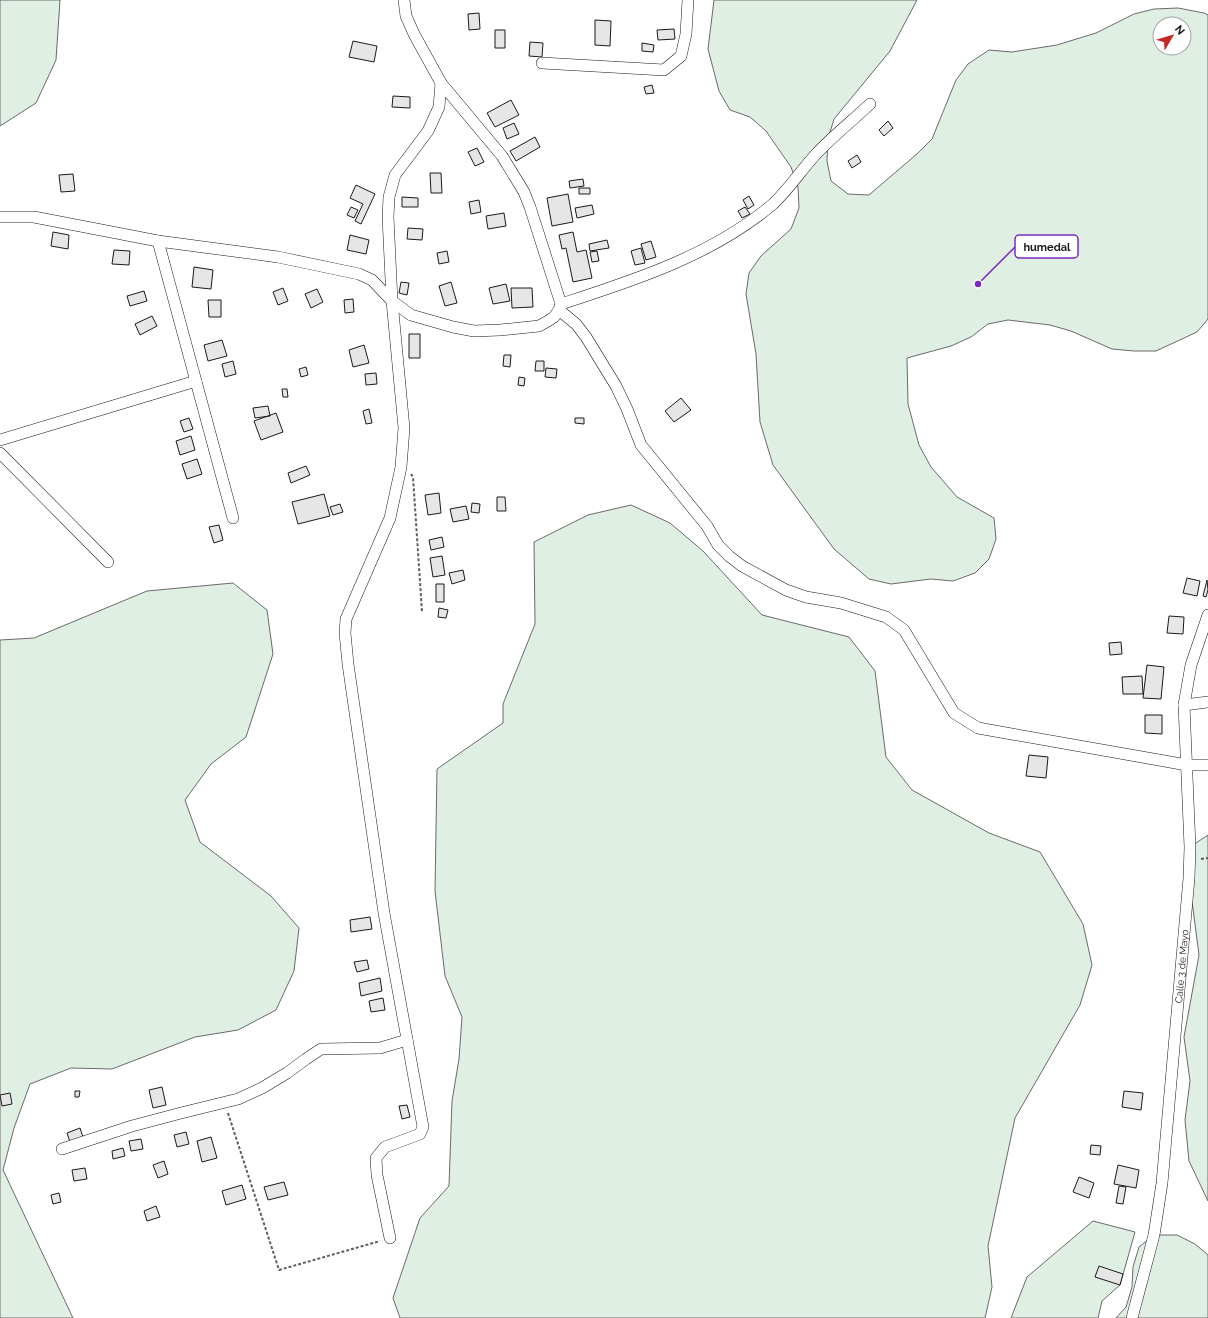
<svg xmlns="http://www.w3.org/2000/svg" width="1208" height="1318" font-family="Raleway,sans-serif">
<rect width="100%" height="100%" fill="#fff"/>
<path fill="#e0efe3" stroke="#6a6a6a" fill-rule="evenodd" d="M0,0H60L56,60L36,103L0,126Z
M714,0H917L890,51L834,119L828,139L827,161L831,181L848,194L869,195L918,153L932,139L956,80L968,64L989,50L1012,52L1057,45L1096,33L1134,14L1154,9L1178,8L1204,13L1208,15V319L1197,332L1156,351H1134L1112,349L1071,331L1050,325L1008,320L988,324L971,337L951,346L907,358L908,404L919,445L931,467L957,497L994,518L996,539L989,559L975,573L953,581L931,579L891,584L869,579L834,549L773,465L760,422L756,354L746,294L749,273L761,256L791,229L799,208L798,187L791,167L766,131L750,117L730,110L719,91L708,49ZM1160,24H1184V48H1160Z
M631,505L670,523L703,551L762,615L849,637L875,671L886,757L912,790L989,833L1040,852L1083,924L1092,965L1080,1005L1015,1118L988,1246L992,1287L985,1318H400L393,1298L420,1218L449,1186L452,1101L459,1059L462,1017L445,976L435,891L437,769L503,723V704L535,624L534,542L588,515Z
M233,583L267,610L273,654L246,737L211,764L185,800L200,842L271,896L299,928L294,971L276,1010L238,1030L195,1037L112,1069L71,1068L30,1084L14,1128L3,1170L73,1318H0V640L34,638L147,591Z
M1208,835V1201L1189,1161L1185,1120L1190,1081L1184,1037L1199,955L1189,878L1190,847Z
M1093,1221L1135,1232L1120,1285L1102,1301L1098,1318H1011L1027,1277Z
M1154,1235H1177L1195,1244L1208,1255V1318H1116L1126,1307L1132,1287L1133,1267L1139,1247Z"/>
<path fill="#e6e6e6" stroke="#1a1a1a" d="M479,13L480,29L469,30L468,14Z
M595,20L611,21L610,46L595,45Z
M674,29L675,39L658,40L657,30Z
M495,30H505V48H495Z
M353,41L377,46L374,62L349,57Z
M530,42L543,43L542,57L529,56Z
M642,43L654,45L653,52L642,51Z
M652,85L654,93L646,94L644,87Z
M393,96L410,97V108L392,107Z
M511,100L519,115L495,127L487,113Z
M888,121L893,128L884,136L879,130Z
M514,123L519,134L507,139L503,128Z
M535,137L540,147L516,161L510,151Z
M477,148L484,162L475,166L468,152Z
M857,155L861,162L852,168L848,161Z
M430,173H441L442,193H431Z
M73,174L75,191L61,192L59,175Z
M583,179L584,186L570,188L569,181Z
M356,185L375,194L361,224L355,221L363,204L350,198Z
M579,188H590V194H579Z
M568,194L573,222L552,226L547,198Z
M749,196L754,205L748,209L743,200Z
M402,197L418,198V207H402Z
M479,200L481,212L471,214L469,202Z
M592,205L594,214L577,218L575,208Z
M351,207L358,210L354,218L347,215Z
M745,207L750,214L742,218L738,211Z
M504,213L506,226L488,229L486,216Z
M408,228L423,229L422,240L407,239Z
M53,232L69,235L68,249L51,246Z
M573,232L577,252L586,250L592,278L573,282L566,248L562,249L559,235Z
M350,235L369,240L366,254L347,250Z
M607,240L609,248L590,251L589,244Z
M651,241L656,257L646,260L641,244Z
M641,248L645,263L635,265L631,251Z
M114,250L130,251L129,265L112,264Z
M447,251L449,262L439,264L437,253Z
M597,251L599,261L592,262L590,252Z
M194,267L213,270L211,289L192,287Z
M401,282L409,283L407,295L399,293Z
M451,282L457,303L445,306L439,286Z
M506,284L510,301L493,304L489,288Z
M283,288L288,301L278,305L273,292Z
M511,288H532L533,307L512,308Z
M317,289L323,302L311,308L305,294Z
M144,291L147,301L130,306L127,296Z
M353,299L354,312L345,313L344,300Z
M208,300H221V317H209Z
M152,316L157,326L140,335L135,324Z
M409,334H420V358H409Z
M222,340L227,356L208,361L204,345Z
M364,345L369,363L353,367L349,350Z
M504,355H511L510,367L503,366Z
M233,361L236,374L225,377L222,364Z
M536,361H544V371H535Z
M306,367L308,375L301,377L299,369Z
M546,368L557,369L556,378L545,377Z
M376,373L377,384L366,385L365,374Z
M519,377L525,378L524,386L518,385Z
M282,389H287L288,397H283Z
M681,398L691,410L674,422L665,411Z
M268,406L270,416L255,418L253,408Z
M369,409L372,423L366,424L363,411Z
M276,413L283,432L261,440L254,421Z
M189,418L193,429L184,432L180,421Z
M575,418H584V424L575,423Z
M191,436L195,450L180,455L176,441Z
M197,459L202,474L187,479L182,464Z
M306,466L310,475L291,483L288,473Z
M439,493L441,513L428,515L425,495Z
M324,494L330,516L298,524L292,502Z
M497,497H505L506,511H497Z
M472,503L480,504L479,513L471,512Z
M340,504L343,512L333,515L330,507Z
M466,506L469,519L453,522L450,509Z
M219,525L223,540L214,543L209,527Z
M442,537L444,547L431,550L429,540Z
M442,556L445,575L433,577L430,558Z
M463,570L465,580L452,584L449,573Z
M1187,578L1200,581L1197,596L1183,593Z
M1207,580L1208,590L1206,597L1203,596Z
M436,584H444V602H436Z
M439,608L448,610L446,618L438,617Z
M1169,616L1184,617L1183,634L1167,633Z
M1121,642L1122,654L1110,655L1109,643Z
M1147,665L1164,667L1161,699L1143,698Z
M1142,676L1143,694H1123L1122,677Z
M1145,715H1162V734L1145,733Z
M1029,755L1048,757L1046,778L1026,776Z
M370,917L372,929L351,932L350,920Z
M367,960L369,969L357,972L354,962Z
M380,978L382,991L361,996L359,983Z
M383,998L385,1010L371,1012L369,1001Z
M162,1087L166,1105L153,1108L149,1090Z
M75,1091H80L79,1097H75Z
M1124,1091L1143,1093L1141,1110L1122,1107Z
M10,1093L12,1104L2,1106L0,1095Z
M407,1105L410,1117L402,1119L399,1106Z
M80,1128L84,1140L71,1145L67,1133Z
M186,1132L189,1144L177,1147L174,1135Z
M211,1137L217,1158L202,1162L197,1141Z
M141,1139L143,1149L131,1151L129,1141Z
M1091,1145L1101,1146L1100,1155L1090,1154Z
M123,1148L125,1156L113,1159L112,1151Z
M164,1161L168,1174L158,1178L153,1165Z
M1118,1165L1139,1170L1136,1188L1114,1184Z
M85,1168L87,1179L74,1181L72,1170Z
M1079,1177L1094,1183L1089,1198L1073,1192Z
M284,1182L288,1195L268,1200L264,1187Z
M242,1185L246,1199L226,1205L222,1191Z
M1119,1186L1126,1187L1123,1204L1116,1203Z
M59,1193L61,1202L53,1204L51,1195Z
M156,1206L160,1217L147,1221L144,1211Z
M1099,1266L1123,1274L1120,1285L1095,1277Z"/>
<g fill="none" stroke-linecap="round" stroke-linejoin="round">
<g stroke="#1a1a1a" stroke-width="12">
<g id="street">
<path d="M542,63L664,70L681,56L686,34L688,0"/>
<path d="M0,217H34L158,241L278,257L359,274L372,280L392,301L411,315L453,327L474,331L500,330L539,326L548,321L554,317L559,310L561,304L530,207L524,192L502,156L441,83L414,34L406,16L404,0"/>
<path d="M158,241L233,518"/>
<path d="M561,304C635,280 713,255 773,204C789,189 802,169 817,153C833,136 853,120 870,104"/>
<path d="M559,310L576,324L586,337L616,386L627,409L641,445L707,526L718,545L729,556L742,566L786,590L806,597L841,603L886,617L904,630L954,713L978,728L1187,765H1208"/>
<path d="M0,440L196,381"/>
<path d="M0,453L108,562"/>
<path d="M1184,705L1208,702"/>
<path d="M62,1149L132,1126L181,1113L238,1099L262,1088L287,1073L306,1059L321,1049L380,1048L407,1040"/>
<path d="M390,1238L377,1175L376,1158L385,1147L420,1134L423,1127L384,913L348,664L345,633L346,619L390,518L401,467L404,428L392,301L388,217L389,197L395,175L428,131L439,107L441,83"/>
<path id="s1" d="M1132,1318L1154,1235L1162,1183L1189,878L1190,847L1184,705L1191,665L1208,615"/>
</g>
</g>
<path stroke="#5f5f5f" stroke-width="2" stroke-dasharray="3 2" stroke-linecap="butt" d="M411,474L413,477L422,612
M1201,859L1208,858
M228,1113L279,1270L380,1241"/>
<use href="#street" stroke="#fff" stroke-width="11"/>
</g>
<g text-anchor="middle" stroke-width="3" stroke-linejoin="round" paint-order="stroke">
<g font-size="10" fill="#1a1a1a" stroke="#fff">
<text dy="4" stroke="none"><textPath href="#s1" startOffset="356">Calle 3 de Mayo</textPath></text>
</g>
</g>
<path fill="none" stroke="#7b2cbf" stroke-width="1.5" d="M978 284L1015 247"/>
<circle fill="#7b2cbf" stroke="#fff" stroke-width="1.5" cx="978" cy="284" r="4"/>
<rect fill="#fff" stroke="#7b2cbf" stroke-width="1.5" x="1015" y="235" width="63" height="23" rx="4"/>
<g font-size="11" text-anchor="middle" font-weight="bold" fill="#1a1a1a">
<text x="1047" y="251">humedal</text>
</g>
<g transform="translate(1172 36) rotate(52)"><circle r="19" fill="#ffffff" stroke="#a3a3a3"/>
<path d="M0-3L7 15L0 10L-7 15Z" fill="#c62828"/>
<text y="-6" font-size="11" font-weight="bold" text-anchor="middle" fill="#1a1a1a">N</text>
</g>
</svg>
